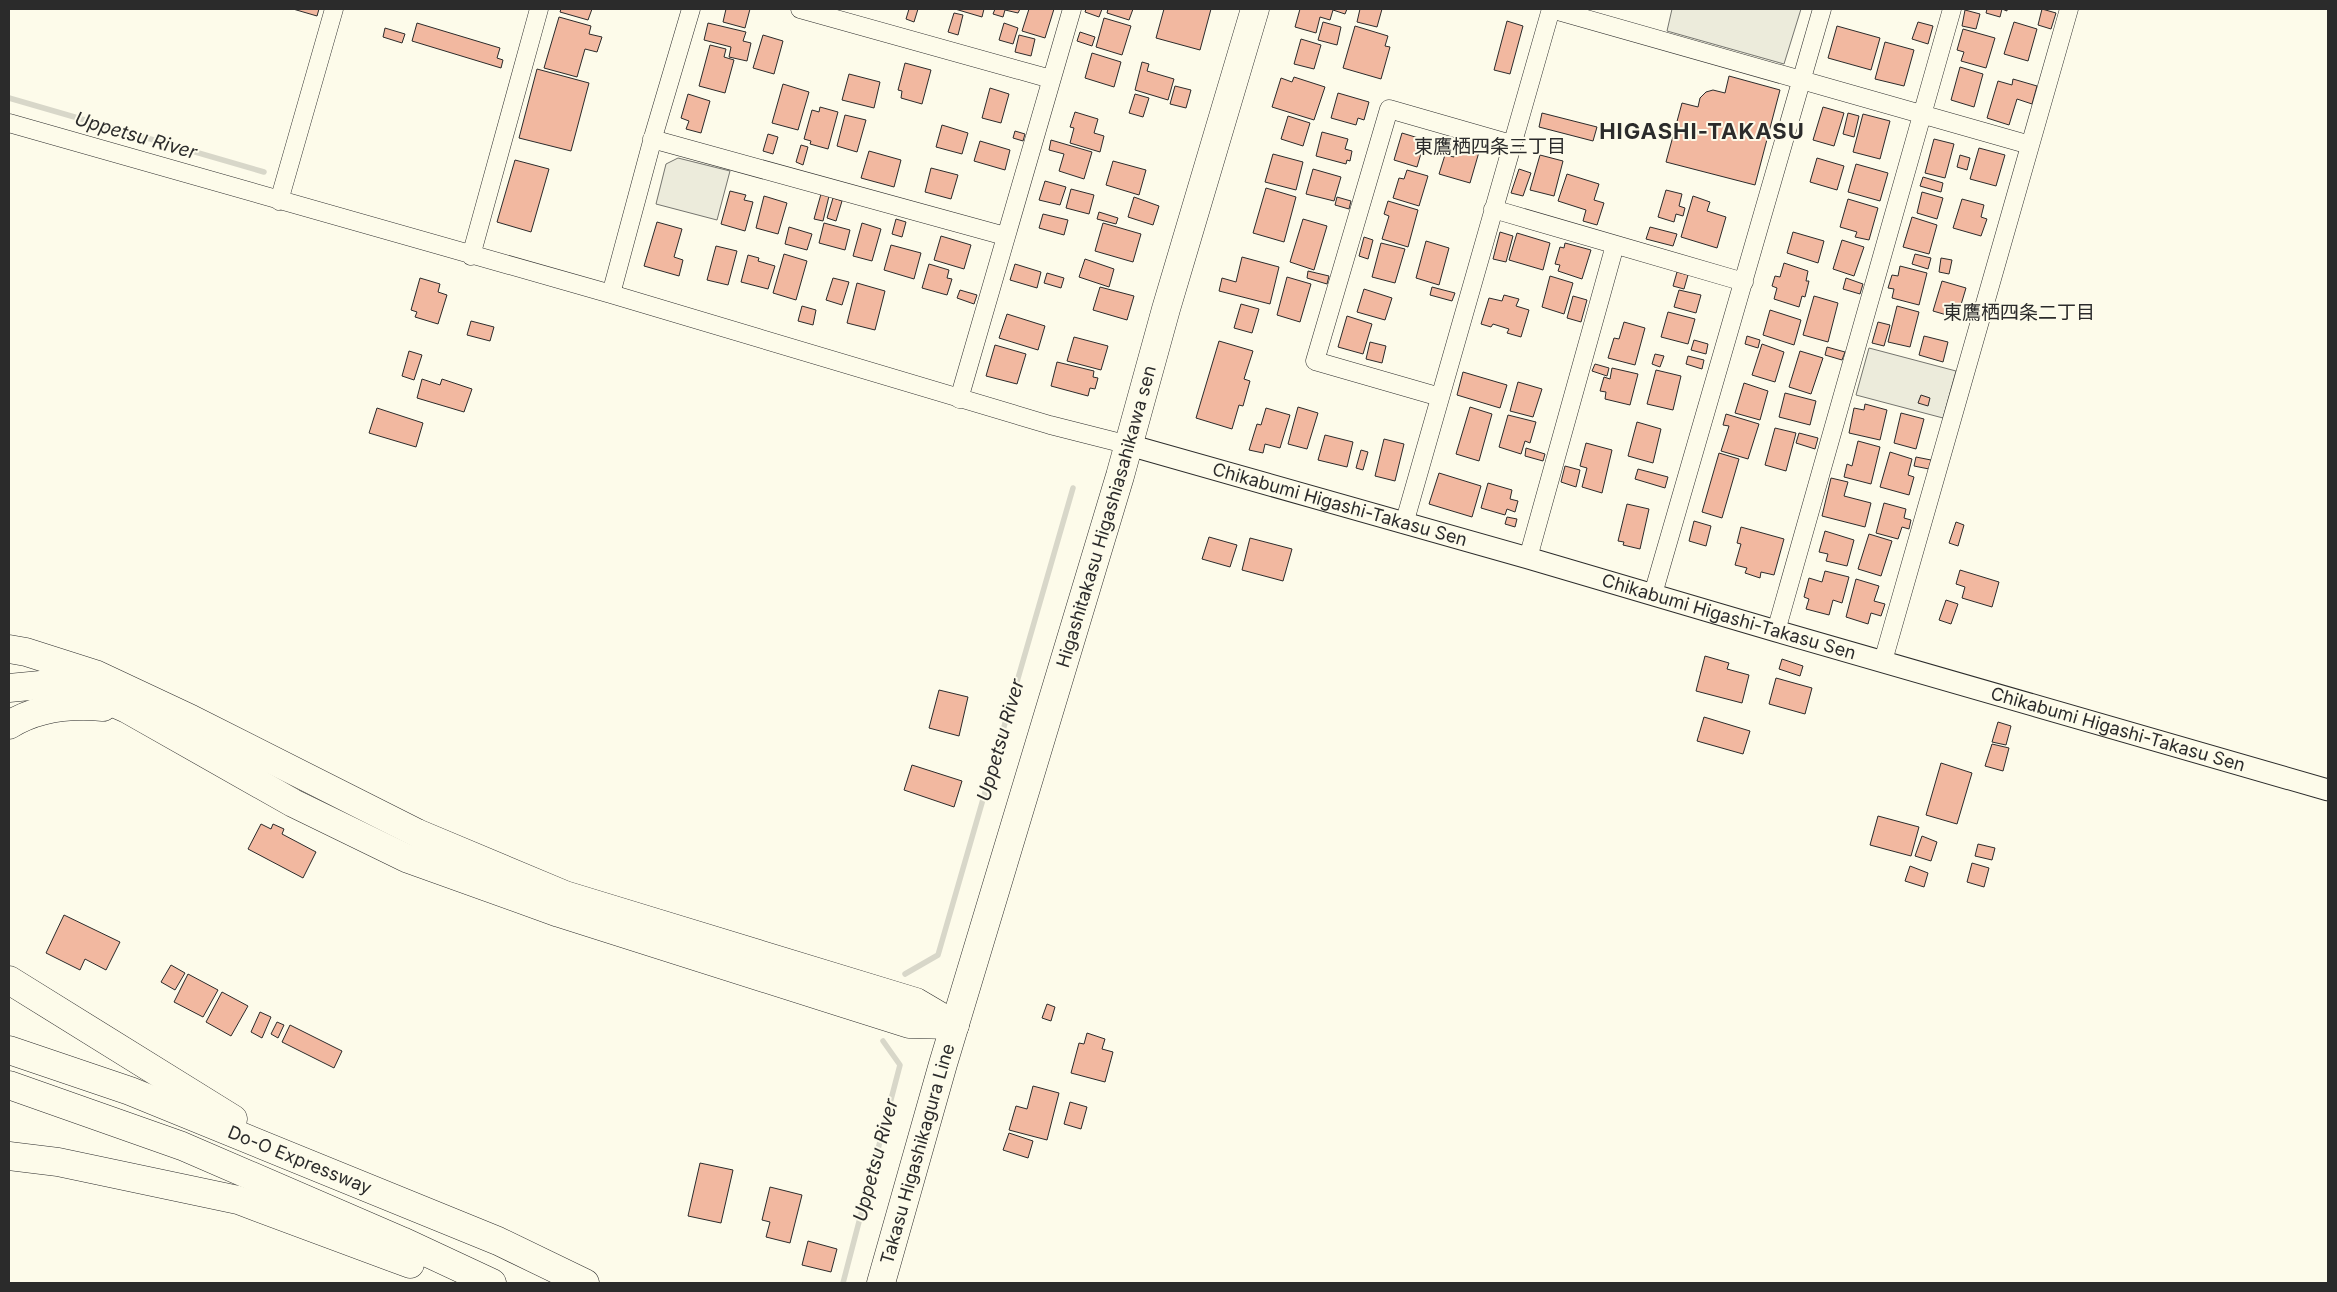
<svg xmlns="http://www.w3.org/2000/svg" width="2337" height="1292" font-family="Inter,'Noto Sans JP',sans-serif">
<rect width="100%" height="100%" fill="#fdfbea"/>
<path fill="#ecebdb" stroke="#74746e" d="M1672,9H1801L1784,64L1667,31Z
M678,158L730,171L717,220L656,204L666,164Z
M1869,348L1956,371L1943,418L1856,395Z"/>
<g fill="none" stroke-linecap="round" stroke-linejoin="round">
<path stroke="#d8d7c9" stroke-width="5.5" d="M9,98L264,172
M905,974L938,955L1073,488
M843,1283L900,1065L883,1041"/>
</g>
<path fill="#f2b8a0" stroke="#2b2b2b" d="M293,9H319L317,16Z
M561,9H592L588,20L560,12Z
M726,9H750L745,28L723,22Z
M909,9H918L914,22L906,19Z
M955,9H984L982,17Z
M995,9H1020L1018,13L1005,10L1003,17L993,14Z
M1029,9H1054L1045,38L1022,31Z
M1086,9H1102L1099,17L1085,12Z
M1108,9H1133L1129,20L1107,13Z
M1164,9H1211L1200,50L1156,38Z
M1300,9H1347L1345,14L1333,10L1330,20L1320,17L1316,33L1295,27Z
M1360,9H1382L1377,27L1357,22Z
M1987,9H2007V11L2002,9L2000,17L1986,13Z
M2042,9L2056,13L2051,29L2038,25Z
M1965,10L1980,14L1976,29L1962,26Z
M954,13L963,15L958,35L948,32Z
M559,17L591,26L589,34L602,37L597,52L585,49L577,77L544,68Z
M1104,18L1131,26L1122,55L1096,47Z
M1507,21L1523,26L1510,74L1494,70Z
M1323,22L1341,27L1337,45L1318,40Z
M1918,22L1933,26L1928,44L1912,39Z
M2014,22L2037,29L2028,61L2004,54Z
M417,23L500,48L497,58L503,60L501,68L412,41Z
M708,23L746,32L743,41L751,43L747,61L729,57L731,47L704,40Z
M1004,23L1018,28L1013,44L999,40Z
M1355,26L1388,36L1385,46L1390,47L1381,79L1343,68Z
M1837,26L1880,38L1871,70L1828,58Z
M385,28L405,34L402,43L383,37Z
M1963,29L1995,38L1986,68L1961,61L1964,52L1957,50Z
M1080,32L1095,37L1092,46L1077,41Z
M763,35L783,41L774,74L753,68Z
M1019,35L1035,39L1031,56L1015,52Z
M1301,39L1321,45L1314,69L1294,64Z
M1885,42L1914,50L1904,86L1875,79Z
M710,45L726,49L724,57L734,60L725,93L699,86Z
M1092,53L1121,62L1114,87L1085,78Z
M1142,62L1149,64L1147,71L1174,79L1168,100L1135,90Z
M905,63L931,70L922,104L901,98L902,91L898,90Z
M1960,67L1983,74L1974,107L1951,100Z
M537,69L589,83L571,151L519,138Z
M849,74L880,82L874,108L842,100Z
M1729,76L1780,90L1755,185L1666,162L1682,103L1698,107L1700,98L1706,92L1713,90L1725,93Z
M1294,77L1325,87L1314,120L1272,107L1281,78L1292,82Z
M2013,79L2037,86L2032,104L2017,99L2009,125L1987,118L1998,81L2012,85Z
M783,84L809,92L798,130L772,123Z
M1175,86L1191,90L1186,108L1170,104Z
M990,88L1009,94L1001,123L982,118Z
M1338,93L1369,102L1364,120L1358,118L1356,125L1331,118Z
M688,94L710,101L701,133L686,129L689,121L681,118Z
M1135,94L1149,98L1143,117L1129,113Z
M820,107L838,112L828,149L810,144L811,141L804,139L812,110L819,112Z
M1823,107L1844,113L1834,146L1813,140Z
M1075,112L1098,119L1094,133L1104,136L1100,152L1070,143L1074,128L1070,127Z
M1542,113L1597,127L1593,141L1539,127Z
M1848,113L1859,116L1854,137L1843,134Z
M1863,114L1890,121L1880,159L1853,152Z
M845,115L866,120L857,152L837,146Z
M1288,116L1310,123L1303,146L1281,139Z
M942,125L968,133L962,154L936,147Z
M1015,131L1025,134L1023,141L1013,138Z
M1322,132L1348,139L1345,149L1352,151L1350,161L1347,160L1346,164L1316,156Z
M1402,133L1425,140L1417,167L1394,160Z
M768,134L778,137L773,154L763,151Z
M1934,139L1954,144L1945,178L1925,173Z
M1051,140L1092,152L1084,179L1059,171L1064,154L1049,150Z
M980,141L1010,150L1005,170L974,161Z
M801,145L808,147L803,165L796,162Z
M1457,146L1479,152L1470,183L1439,174L1445,155L1454,157Z
M1979,148L2005,155L1996,186L1970,179Z
M869,151L901,160L894,187L861,178Z
M1273,154L1303,162L1296,190L1265,182Z
M1540,155L1563,161L1554,196L1530,190Z
M1960,155L1970,158L1967,170L1957,167Z
M1817,158L1844,166L1837,190L1810,182Z
M515,160L549,169L531,232L497,222Z
M1113,161L1146,170L1139,195L1106,185Z
M1856,164L1888,173L1880,201L1848,192Z
M931,168L958,175L951,199L925,192Z
M1313,169L1341,177L1334,201L1306,194Z
M1519,169L1531,173L1523,196L1511,193Z
M1407,170L1428,176L1419,206L1393,198L1399,178L1404,179Z
M1567,174L1599,184L1594,200L1604,203L1597,225L1583,221L1586,210L1558,201Z
M1923,177L1943,183L1941,192L1920,186Z
M1045,181L1066,187L1060,205L1039,200Z
M1266,188L1296,197L1284,242L1253,233Z
M1071,189L1094,195L1089,214L1066,208Z
M1666,190L1682,194L1679,206L1685,208L1683,216L1676,214L1674,222L1658,217Z
M730,191L746,195L744,200L753,202L745,231L721,224Z
M1922,192L1943,198L1937,219L1917,213Z
M821,194L829,196L823,221L814,219Z
M764,196L787,203L778,234L756,228Z
M1693,196L1710,202L1707,211L1726,217L1717,248L1681,237Z
M1134,197L1159,206L1153,225L1128,217Z
M1337,197L1351,201L1349,209L1335,205Z
M833,198L842,201L836,221L827,218Z
M1848,199L1878,208L1869,240L1855,237L1857,232L1840,227Z
M1962,199L1984,205L1981,217L1987,219L1981,236L1953,228Z
M1388,201L1418,210L1408,247L1382,239L1389,216L1384,214Z
M1099,212L1118,218L1116,224L1097,219Z
M1043,214L1068,220L1064,235L1039,228Z
M1912,217L1937,225L1929,254L1903,247Z
M896,219L906,222L902,237L892,234Z
M1303,219L1327,226L1314,270L1290,262Z
M657,222L682,229L674,257L683,260L679,276L644,266Z
M824,223L850,230L845,250L819,243Z
M862,223L881,229L872,261L853,256Z
M1103,223L1141,234L1133,262L1095,251Z
M789,227L812,234L807,250L785,244Z
M1650,227L1677,234L1673,246L1646,239Z
M1500,232L1513,236L1506,262L1493,259Z
M1793,232L1824,241L1818,263L1787,253Z
M1517,233L1550,243L1543,270L1509,260Z
M941,236L971,245L964,269L934,260Z
M1364,237L1373,240L1368,259L1359,256Z
M1842,240L1864,247L1854,276L1833,269Z
M1426,241L1449,248L1439,285L1416,278Z
M1381,243L1405,249L1395,283L1372,277Z
M1565,243L1591,250L1582,279L1558,271L1560,265L1555,264L1560,247L1564,248Z
M891,245L921,253L914,279L884,270Z
M716,246L737,251L728,285L707,280Z
M784,254L807,261L796,300L773,293Z
M1915,254L1931,258L1928,269L1912,264Z
M748,255L759,258L758,261L775,266L768,289L741,282Z
M1242,257L1279,267L1270,304L1219,291L1222,278L1236,282Z
M1941,258L1952,260L1949,274L1939,272Z
M1085,259L1114,269L1109,287L1079,277Z
M1784,263L1808,271L1806,281H1809L1805,297L1802,296L1799,307L1774,299L1777,288L1772,286L1775,276L1780,277Z
M929,264L949,270L947,278L952,279L947,295L922,288Z
M1015,264L1041,272L1037,288L1010,280Z
M1900,266L1927,273L1919,305L1892,298L1894,289L1888,288L1892,275L1898,276Z
M1308,271L1329,276L1327,284L1307,278Z
M1677,272L1688,275L1684,289L1673,286Z
M1047,273L1064,278L1061,288L1044,283Z
M1550,276L1573,283L1564,314L1542,307Z
M1287,277L1311,284L1300,322L1277,315Z
M420,278L440,284L438,292L447,295L438,324L415,317L417,312L411,310Z
M833,278L849,282L842,305L826,300Z
M1846,278L1863,284L1860,294L1843,289Z
M1942,281L1966,288L1957,318L1933,311Z
M857,283L885,291L875,330L847,323Z
M1100,287L1134,296L1127,320L1093,310Z
M1432,287L1455,293L1452,301L1430,295Z
M1364,289L1392,298L1385,320L1357,312Z
M960,290L977,295L974,304L957,298Z
M1679,290L1701,295L1696,313L1674,307Z
M1504,295L1519,299L1516,306L1529,310L1521,337L1507,333L1509,329L1493,324L1491,327L1481,324L1489,298L1502,301Z
M1573,296L1587,300L1581,322L1567,318Z
M1814,296L1838,303L1828,342L1803,335Z
M1241,304L1259,309L1252,333L1234,328Z
M802,306L816,310L813,325L798,321Z
M1897,306L1919,312L1910,347L1888,342Z
M1770,310L1801,320L1794,345L1763,335Z
M1668,312L1695,319L1688,344L1661,337Z
M1007,314L1045,326L1038,350L999,338Z
M1347,316L1372,324L1363,354L1338,347Z
M471,321L494,327L490,341L467,335Z
M1624,322L1645,328L1635,365L1608,358L1614,338L1619,339Z
M1878,322L1890,325L1884,346L1872,343Z
M1747,336L1760,340L1758,348L1745,344Z
M1924,336L1948,342L1943,362L1919,355Z
M1074,337L1108,346L1101,370L1067,361Z
M1694,340L1708,344L1706,354L1691,350Z
M1219,341L1253,351L1244,379L1250,381L1243,406L1239,405L1232,429L1196,418Z
M1370,342L1386,346L1382,363L1366,359Z
M1762,344L1784,352L1775,382L1752,375Z
M995,345L1026,354L1017,384L986,376Z
M1827,347L1845,352L1842,360L1825,355Z
M409,351L422,355L414,380L402,376Z
M1800,351L1823,358L1811,394L1789,387Z
M1655,354L1664,356L1660,367L1652,364Z
M1688,356L1704,360L1702,369L1686,364Z
M1057,362L1094,371L1093,377L1098,378L1095,389L1090,388L1088,396L1051,386Z
M1595,364L1609,368L1607,376L1592,371Z
M1612,368L1638,374L1630,405L1605,399L1606,392L1600,391L1604,377L1610,379Z
M1656,370L1681,376L1673,410L1647,404Z
M1463,372L1507,385L1500,408L1457,395Z
M422,379L440,385L442,379L472,389L464,412L417,398Z
M1518,382L1542,389L1533,417L1510,411Z
M1744,383L1768,391L1760,420L1735,413Z
M1785,393L1816,401L1810,425L1779,417Z
M1921,395L1930,398L1928,406L1918,403Z
M1865,404L1887,410L1880,440L1849,433L1854,408L1864,410Z
M1298,407L1318,413L1307,449L1288,444Z
M1470,407L1492,414L1479,461L1456,454Z
M377,408L423,423L416,447L369,433Z
M1266,408L1290,415L1280,448L1265,444L1263,453L1249,450L1257,424L1261,425Z
M1901,413L1924,419L1916,449L1894,443Z
M1726,414L1759,424L1748,459L1721,451L1729,426L1723,425Z
M1508,415L1536,422L1530,443L1525,441L1521,454L1499,447Z
M1637,422L1661,429L1653,463L1628,456Z
M1775,428L1796,433L1786,471L1765,465Z
M1799,433L1818,438L1815,449L1796,443Z
M1325,435L1353,442L1347,467L1318,460Z
M1384,439L1404,444L1395,481L1375,476Z
M1858,441L1880,447L1871,484L1844,477L1847,464L1852,466Z
M1586,443L1612,450L1602,493L1582,487L1587,468L1580,466Z
M1526,448L1545,454L1543,461L1525,456Z
M1361,450L1368,452L1363,470L1356,468Z
M1890,452L1912,459L1908,475L1914,477L1909,495L1880,487Z
M1719,453L1739,459L1722,518L1702,512Z
M1916,457L1931,460L1929,469L1914,466Z
M1565,466L1580,470L1576,487L1561,482Z
M1638,469L1668,477L1665,488L1635,479Z
M1439,473L1481,486L1472,517L1429,504Z
M1831,478L1848,482L1844,496L1871,503L1865,527L1822,516Z
M1488,483L1512,490L1510,499L1518,501L1515,512L1507,509L1505,515L1481,508Z
M1884,503L1906,509L1904,518L1911,520L1909,529L1902,527L1898,539L1876,533Z
M1627,504L1649,509L1640,549L1623,545L1624,542L1618,541Z
M1507,517L1517,519L1515,527L1505,524Z
M1694,521L1711,526L1706,546L1689,541Z
M1956,522L1964,525L1958,546L1949,543Z
M1741,527L1784,539L1774,575L1761,572L1760,578L1745,573L1747,568L1735,565L1741,544L1737,543Z
M1825,531L1854,540L1847,566L1826,561L1828,554L1819,552Z
M1869,534L1892,541L1881,576L1858,569Z
M1209,537L1237,545L1230,567L1202,559Z
M1250,538L1292,549L1283,581L1242,570Z
M1960,570L1999,582L1992,607L1962,598L1965,587L1956,584Z
M1825,571L1849,577L1842,603L1833,600L1829,615L1806,609L1809,599L1804,597L1809,578L1822,582Z
M1856,579L1879,586L1874,601L1885,604L1881,616L1871,613L1868,624L1846,617Z
M1946,600L1958,604L1951,624L1939,620Z
M1705,656L1729,663L1727,669L1749,675L1742,703L1696,691Z
M1782,659L1803,666L1800,676L1779,669Z
M1776,678L1812,688L1805,714L1769,704Z
M939,690L968,697L959,736L929,728Z
M1704,717L1750,731L1743,754L1697,741Z
M1998,722L2011,726L2006,745L1992,742Z
M1992,744L2009,748L2003,771L1985,766Z
M1941,763L1972,773L1957,824L1926,815Z
M912,765L962,781L954,807L904,790Z
M1878,816L1919,827L1911,856L1870,845Z
M261,824L271,829L273,824L284,829L282,834L316,852L303,878L248,849Z
M1922,836L1937,842L1931,861L1915,856Z
M1978,844L1995,848L1992,860L1975,856Z
M1972,863L1989,868L1984,887L1967,882Z
M1910,866L1928,873L1924,887L1905,881Z
M64,915L120,942L106,970L85,959L80,970L46,953Z
M171,965L185,973L175,990L161,982Z
M188,974L218,990L203,1017L174,1002Z
M222,992L248,1006L231,1036L206,1022Z
M1047,1004L1055,1007L1051,1021L1042,1018Z
M260,1012L271,1017L262,1038L251,1032Z
M277,1022L284,1025L278,1038L271,1034Z
M290,1025L342,1051L334,1068L282,1042Z
M1087,1033L1105,1039L1102,1049L1113,1052L1105,1082L1071,1073L1079,1043L1084,1044Z
M1033,1086L1059,1093L1047,1140L1009,1130L1016,1106L1027,1109Z
M1070,1102L1087,1107L1081,1129L1064,1124Z
M1009,1133L1033,1141L1028,1158L1003,1150Z
M700,1163L733,1170L721,1223L688,1216Z
M770,1187L802,1195L790,1243L766,1237L770,1222L762,1220Z
M808,1241L837,1249L831,1272L802,1265Z"/>
<g fill="none" stroke-linecap="round" stroke-linejoin="round">
<g stroke="#2b2b2b" stroke-width="19">
<path id="minor" d="M800,9L1051,79
M1551,9L2030,145
M9,123L611,294L1050,425L1129,445
M652,139L1005,236
M279,201L334,9
M1493,209L1744,282
M471,256L539,9
M611,294L654,134L691,9
M1440,397L1315,361L1389,109L1511,144
M959,399L1072,9
M1404,524L1551,9
M1528,558L1615,245
M1653,594L1822,9
M1776,631L1952,9
M1883,661L2069,9"/>
</g>
<g stroke="#2b2b2b" stroke-width="23">
<g id="tertiary">
<path id="s1" d="M1129,445L1528,558L1776,631L2328,790"/>
</g>
</g>
<g stroke="#2b2b2b" stroke-width="29">
<g id="primary">
<path id="s2" d="M881,1283L943,1064L1120,476L1166,309L1255,9"/>
</g>
</g>
<g stroke="#2b2b2b" stroke-width="29">
<g id="motorway">
<path d="M9,649L26,652L95,674L191,719L417,833L565,895L916,1002L955,1025"/>
<path d="M9,688L51,684L84,690L127,709L293,803L406,858L559,913L909,1024L953,1025"/>
<path d="M9,725C38,707 70,704 103,707"/>
<path d="M9,980L233,1119"/>
<path id="s3" d="M9,1050L130,1091L498,1241L585,1283"/>
<path d="M9,1085L182,1146L402,1241L492,1283"/>
<path d="M9,1156L58,1162L238,1200L410,1264"/>
</g>
</g>
<use href="#minor" stroke="#fdfbea" stroke-width="18"/>
<use href="#tertiary" stroke="#fdfbea" stroke-width="21"/>
<use href="#primary" stroke="#fdfbea" stroke-width="28"/>
<use href="#motorway" stroke="#fdfbea" stroke-width="28"/>
</g>
<g text-anchor="middle" stroke-width="4" stroke-linejoin="round" paint-order="stroke">
<g font-size="18" fill="#2b2b2b" stroke="#fdfbea">
<text dy="6" stroke="none"><textPath href="#s1" startOffset="219">Chikabumi Higashi-Takasu Sen</textPath></text>
<text dy="6" stroke="none"><textPath href="#s2" startOffset="799">Higashitakasu Higashiasahikawa sen</textPath></text>
<text dy="6" stroke="none"><textPath href="#s1" startOffset="624">Chikabumi Higashi-Takasu Sen</textPath></text>
<text dy="6" stroke="none"><textPath href="#s1" startOffset="1029">Chikabumi Higashi-Takasu Sen</textPath></text>
<text dy="6" stroke="none"><textPath href="#s2" startOffset="134">Takasu Higashikagura Line</textPath></text>
<text dy="6" stroke="none"><textPath href="#s3" startOffset="311">Do-O Expressway</textPath></text>
</g>
<g font-size="19" font-style="italic" fill="#2b2b2b" stroke="#fdfbea">
<text transform="translate(136 135) rotate(16)" y="7">Uppetsu River</text>
<text transform="translate(1000 740) rotate(-74)" y="7">Uppetsu River</text>
<text transform="translate(875 1160) rotate(-75)" y="7">Uppetsu River</text>
</g>
<g font-size="19" fill="#2b2b2b" stroke="#fdfbea">
<text x="1490" y="153">東鷹栖四条三丁目</text>
<text x="2019" y="319">東鷹栖四条二丁目</text>
</g>
<g font-size="22" font-weight="bold" letter-spacing="1" fill="#2b2b2b" stroke="#fdfbea">
<text x="1702" y="139">HIGASHI-TAKASU</text>
</g>
</g>
<rect width="2337" height="1292" fill="none" stroke="#2b2b2b" stroke-width="20"/>
</svg>
